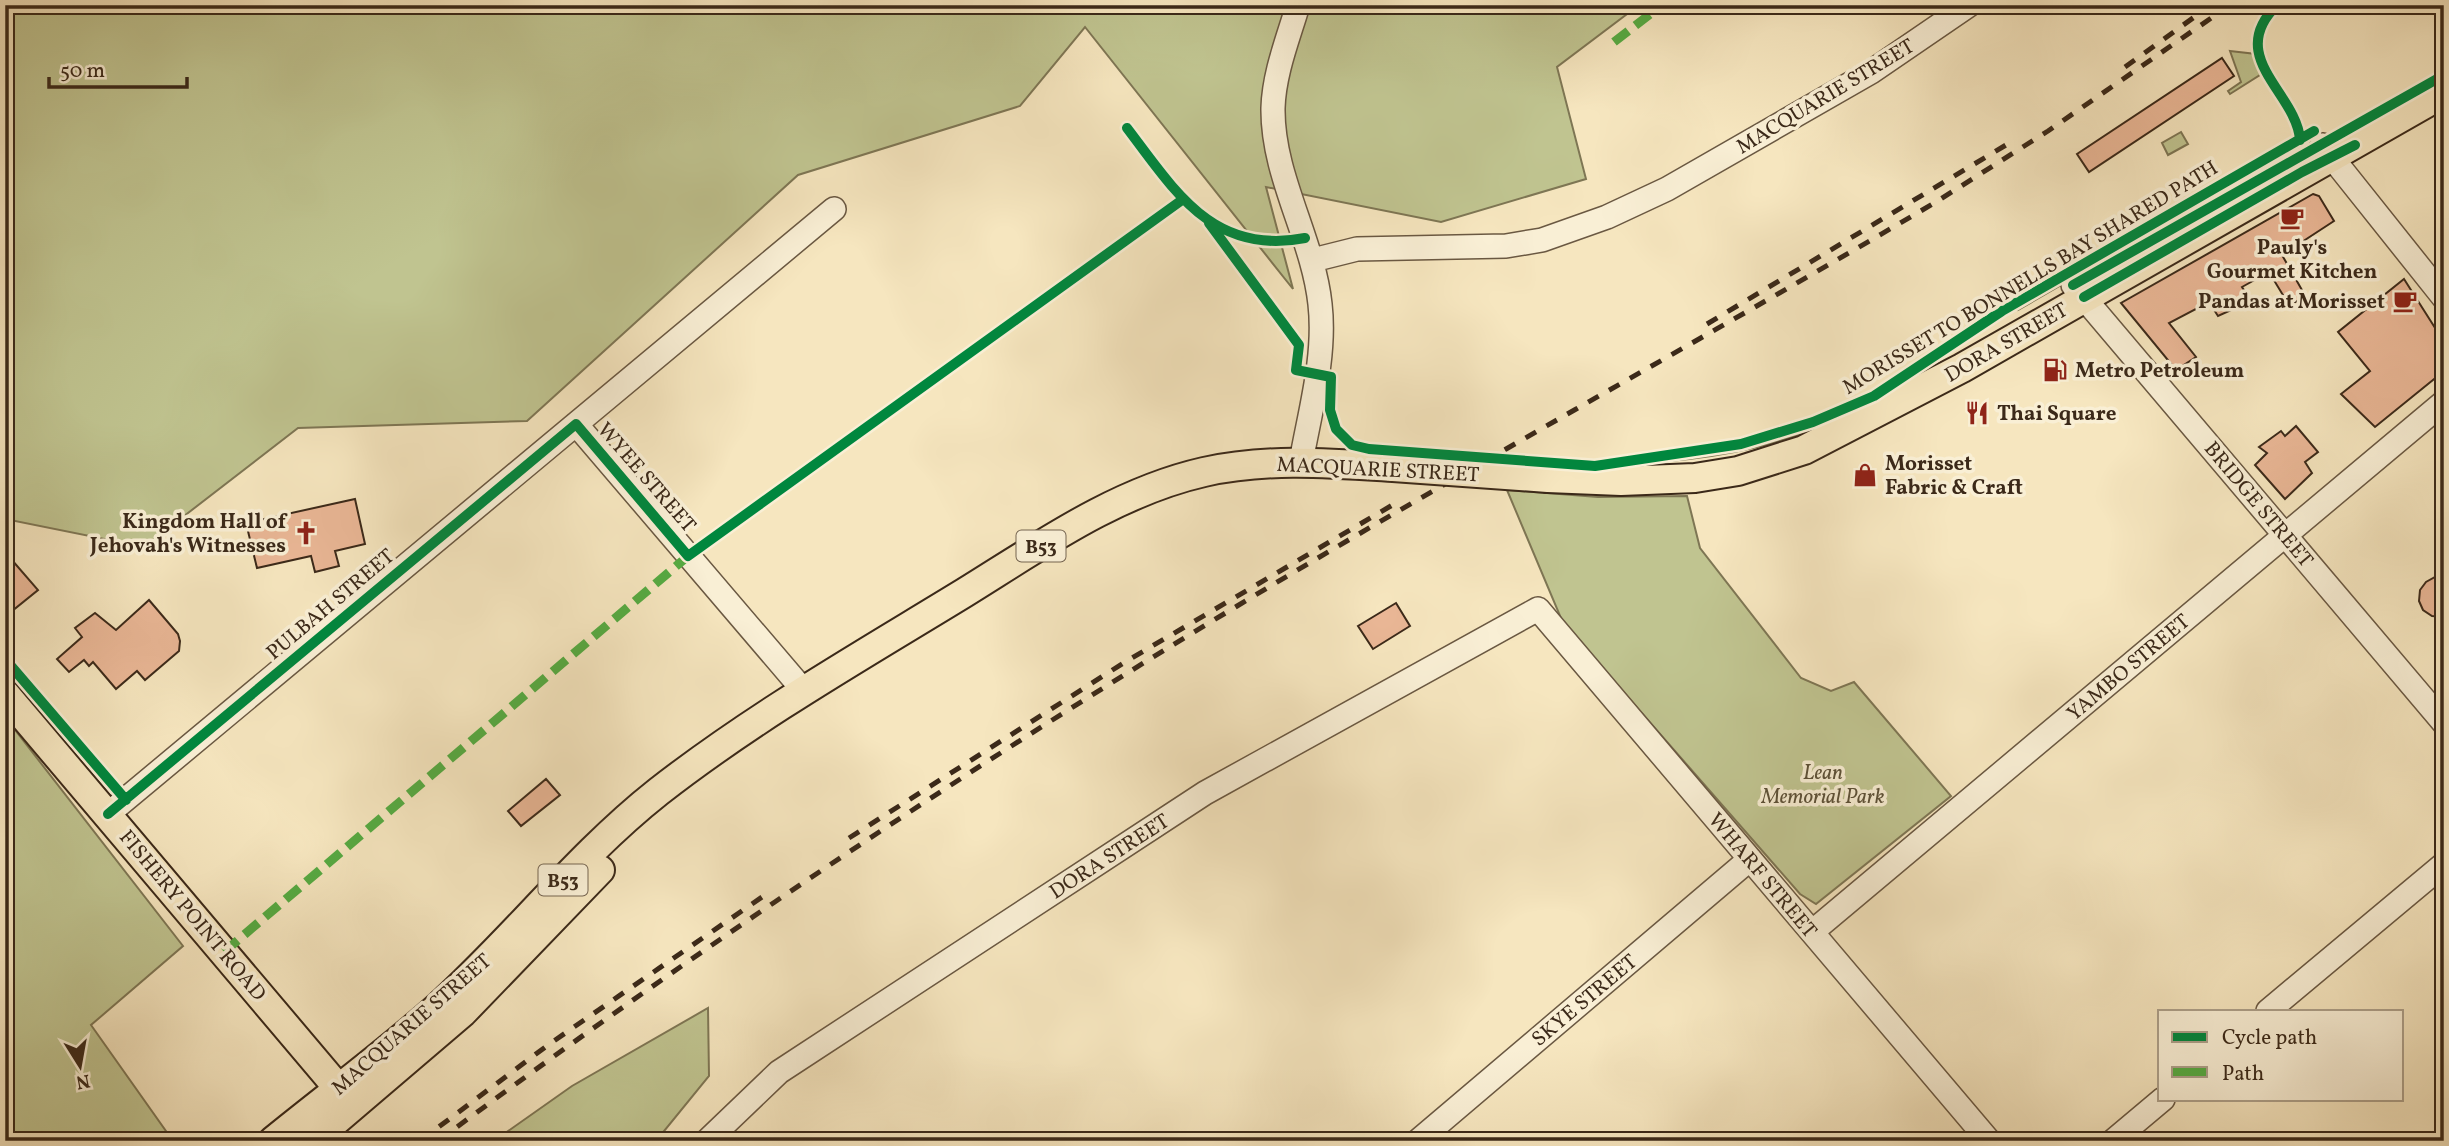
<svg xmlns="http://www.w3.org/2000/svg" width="2449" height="1146" font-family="Vollkorn,serif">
<rect width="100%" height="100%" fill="#f6e6bf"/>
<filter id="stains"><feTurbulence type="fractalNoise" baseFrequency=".00286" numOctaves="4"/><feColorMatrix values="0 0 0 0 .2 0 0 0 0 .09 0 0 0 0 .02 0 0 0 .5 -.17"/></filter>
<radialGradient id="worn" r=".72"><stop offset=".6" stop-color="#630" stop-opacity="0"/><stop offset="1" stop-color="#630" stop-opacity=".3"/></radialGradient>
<path fill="#c0c490" stroke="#7e7654" stroke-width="2" d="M5,5H1639L1557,67L1586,179L1441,222L1266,187L1293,289L1085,27L1020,106L798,175L527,421L298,428L144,547L5,519Z
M2230,51L2256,54L2263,73L2230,94L2228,91L2241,82Z
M2181,132L2188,144L2168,155L2162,143Z
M2285,153L2286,156L2193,209L2189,207Z
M2171,218L2170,222L2018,310L2016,308Z
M1843,415C1785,445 1724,457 1660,462L1659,460L1748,447Z
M1507,490L1598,497L1687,496L1700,548L1801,678L1831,691L1854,682L1951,796L1816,904L1800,894L1563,623Z
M5,717L183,946L91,1025L173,1141H5Z
M708,1008L709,1076L656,1141H494L572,1086Z"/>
<path fill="#eab796" stroke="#3b2919" stroke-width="2" d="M2222,58L2234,76L2089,172L2077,154Z
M2313,194L2319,196L2334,221L2282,255L2306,297L2289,305L2269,272L2242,287L2251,301L2218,316L2209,302L2169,323L2196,357L2176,370L2121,303Z
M2404,279L2444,342V371L2375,427L2341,394L2370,371L2338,332Z
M2296,426L2318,452L2305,462L2312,473L2285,499L2255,465L2267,453L2259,447L2281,431L2285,436Z
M355,499L365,544L335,551L339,566L315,572L311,556L257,568L246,523Z
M5,552L38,590L12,611L5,603Z
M2435,577L2444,578V617L2432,616L2423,610L2419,601L2420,590L2426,582Z
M149,600L178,634L180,641L179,651L145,680L137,671L116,689L93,662L89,666L84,660L69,672L57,659L82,637L75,628L95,613L116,630Z
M1396,603L1410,626L1373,649L1358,626Z
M546,779L560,795L521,826L508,811Z"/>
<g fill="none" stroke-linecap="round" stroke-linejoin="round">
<g stroke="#6a5842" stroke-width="26">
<path id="minor" d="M1298,5C1288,39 1274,73 1273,108C1272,176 1313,238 1320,304C1326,356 1310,411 1301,462
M2322,145L2444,298
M1313,260L1357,249L1506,246L1542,240L1607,217L1667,189L1871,72L1969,5
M2073,285L2444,723
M576,424L804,691
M108,814L834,209
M1812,932L2444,402
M2268,1011L2444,864
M707,1141L779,1072L1205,793L1538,609L1989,1141
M1418,1141L1750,859
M2113,1141L2163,1099"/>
</g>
<g stroke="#3b2919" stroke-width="32">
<path id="major" d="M1548,478L1621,481L1695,478L1738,471L1804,450L1962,368L2444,93
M5,694L350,1102
M273,1141C327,1097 384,1055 436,1009C513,940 577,856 658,792C754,717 861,656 964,593C1040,546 1116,492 1204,472C1267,458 1329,463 1393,467
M312,1141L463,1012L600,870"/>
</g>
<use href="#minor" stroke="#f9efd5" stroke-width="23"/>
<use href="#major" stroke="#f6e6bf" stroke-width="28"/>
<path stroke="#3b2919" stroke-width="5" stroke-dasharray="12 12" stroke-linecap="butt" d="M2125,67L2211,5
M1707,324L2011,142
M849,838L1125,662L1401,500
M420,1141L548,1045L762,897
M438,1141C662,975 892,819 1129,672C1393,508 1668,360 1936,202L2048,131L2230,5"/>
<g stroke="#3b2919" stroke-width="32" stroke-linecap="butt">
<path id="major-bridge" d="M1393,467L1548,478"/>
</g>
<use href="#major-bridge" stroke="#f6e6bf" stroke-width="28"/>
<path stroke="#55ab42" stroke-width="9" stroke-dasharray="18 9" stroke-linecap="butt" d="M1614,42L1662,5
M224,952L688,556"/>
<g stroke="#f9efd5" stroke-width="15">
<path id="cycleway" d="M2277,5C2224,57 2297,93 2300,140
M1127,128C1175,191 1213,256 1305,238
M1209,223L1299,345L1296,370L1331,377L1330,410L1336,429L1352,445L1369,449L1595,466L1741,444L1813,422L1874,396L2002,311L2314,131
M2073,285L2444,75
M2084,297L2302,172L2355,145
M5,659L126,800
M108,814L576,424L688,556L1182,200"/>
</g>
<use href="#cycleway" stroke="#00873e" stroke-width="10"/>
</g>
<defs>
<g id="cafe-bare" transform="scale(1.89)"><path d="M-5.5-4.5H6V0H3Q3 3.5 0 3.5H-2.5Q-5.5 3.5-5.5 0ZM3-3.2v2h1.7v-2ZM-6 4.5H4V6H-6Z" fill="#8f2418" stroke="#f9efd5" stroke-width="2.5" paint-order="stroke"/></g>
<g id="fuel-bare" transform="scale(1.89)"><path d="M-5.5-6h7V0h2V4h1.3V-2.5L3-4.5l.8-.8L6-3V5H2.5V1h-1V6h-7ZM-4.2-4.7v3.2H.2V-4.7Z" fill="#8f2418" stroke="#f9efd5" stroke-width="2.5" paint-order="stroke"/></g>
<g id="restaurant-bare" transform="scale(1.89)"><path d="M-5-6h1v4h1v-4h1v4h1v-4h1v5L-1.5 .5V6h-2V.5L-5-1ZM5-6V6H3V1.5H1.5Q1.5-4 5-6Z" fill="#8f2418" stroke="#f9efd5" stroke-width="2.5" paint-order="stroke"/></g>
<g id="shop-bare" transform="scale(1.89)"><path d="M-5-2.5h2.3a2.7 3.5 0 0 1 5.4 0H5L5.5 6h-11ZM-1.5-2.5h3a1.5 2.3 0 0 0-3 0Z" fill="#8f2418" stroke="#f9efd5" stroke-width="2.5" paint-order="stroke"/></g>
<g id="church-bare" transform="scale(1.89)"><path d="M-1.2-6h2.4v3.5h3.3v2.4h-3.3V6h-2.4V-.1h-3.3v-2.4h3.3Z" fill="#8f2418" stroke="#f9efd5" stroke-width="2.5" paint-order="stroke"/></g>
</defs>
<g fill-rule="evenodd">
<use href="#cafe-bare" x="2292" y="218"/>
<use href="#cafe-bare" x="2405" y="301"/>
<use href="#fuel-bare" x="2055" y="370"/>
<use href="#restaurant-bare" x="1977" y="413"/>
<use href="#shop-bare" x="1865" y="475"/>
<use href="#church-bare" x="306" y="533"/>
</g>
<g text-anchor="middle" stroke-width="7" stroke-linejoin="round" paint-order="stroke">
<g fill="#f9efd5" stroke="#746451" stroke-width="2">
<rect x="1016.5" y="530.5" width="49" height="31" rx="5"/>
<rect x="538.5" y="864.5" width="49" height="31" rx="5"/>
</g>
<g font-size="19" font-weight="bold" fill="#3b2919">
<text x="1041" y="553">B53</text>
<text x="563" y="887">B53</text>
</g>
<g font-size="21" fill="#3b2919" stroke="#f9efd5">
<text transform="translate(1825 96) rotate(-31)" y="7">MACQUARIE STREET</text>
<text transform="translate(2030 277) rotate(-31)" y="7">MORISSET TO BONNELLS BAY SHARED PATH</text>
<text transform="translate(2006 342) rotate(-30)" y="7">DORA STREET</text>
<text transform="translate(1378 469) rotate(3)" y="7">MACQUARIE STREET</text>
<text transform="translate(647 477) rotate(49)" y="7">WYEE STREET</text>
<text transform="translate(2259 504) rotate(50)" y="7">BRIDGE STREET</text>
<text transform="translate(330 604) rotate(-40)" y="7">PULBAH STREET</text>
<text transform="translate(2128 667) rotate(-40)" y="7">YAMBO STREET</text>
<text transform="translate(1109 856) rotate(-33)" y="7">DORA STREET</text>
<text transform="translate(1763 875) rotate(50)" y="7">WHARF STREET</text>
<text transform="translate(193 915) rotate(50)" y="7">FISHERY POINT ROAD</text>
<text transform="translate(1584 1000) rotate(-40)" y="7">SKYE STREET</text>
<text transform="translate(411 1024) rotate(-41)" y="7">MACQUARIE STREET</text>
</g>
<g font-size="21" font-weight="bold" fill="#3b2919" stroke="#f9efd5" text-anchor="start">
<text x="2292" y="254" text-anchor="middle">Pauly's<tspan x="2292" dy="24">Gourmet Kitchen</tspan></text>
<text x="2385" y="308" text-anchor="end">Pandas at Morisset</text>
<text x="2075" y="377">Metro Petroleum</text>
<text x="1997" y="420">Thai Square</text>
<text x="1885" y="470">Morisset<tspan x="1885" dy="24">Fabric &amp; Craft</tspan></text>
<text x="286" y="528" text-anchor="end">Kingdom Hall of<tspan x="286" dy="24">Jehovah's Witnesses</tspan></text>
</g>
<g font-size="21" font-style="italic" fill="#5c5037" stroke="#f9efd5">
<text x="1823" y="779">Lean<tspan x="1823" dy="24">Memorial Park</tspan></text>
</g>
</g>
<rect width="2449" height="1146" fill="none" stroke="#f6e6bf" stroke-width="28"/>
<rect x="7" y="7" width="2435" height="1132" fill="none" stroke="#3b2919" stroke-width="3.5"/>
<rect x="14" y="14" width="2421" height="1118" fill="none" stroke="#3b2919" stroke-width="2"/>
<rect x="2158" y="1010" width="245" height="91" fill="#f9efd5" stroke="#ada08a" stroke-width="2"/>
<rect x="2172" y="1032" width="35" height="10" fill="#00873e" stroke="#ada08a" stroke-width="2"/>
<text x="2222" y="1044" font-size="21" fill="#3b2919">Cycle path</text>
<rect x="2172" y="1067" width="35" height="10" fill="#55ab42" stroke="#ada08a" stroke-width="2"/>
<text x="2222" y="1080" font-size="21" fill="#3b2919">Path</text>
<g transform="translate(80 1066) rotate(169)" stroke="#f9efd5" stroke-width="5" paint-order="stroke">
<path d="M0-5L12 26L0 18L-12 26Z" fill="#3b2919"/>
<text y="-10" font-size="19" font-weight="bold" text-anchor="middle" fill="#3b2919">N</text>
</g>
<path d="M49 77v10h138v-10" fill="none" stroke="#3b2919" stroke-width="3.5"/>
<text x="60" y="77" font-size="21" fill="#3b2919" stroke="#f9efd5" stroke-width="5" paint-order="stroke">50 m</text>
<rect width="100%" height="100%" filter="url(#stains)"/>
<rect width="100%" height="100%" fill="url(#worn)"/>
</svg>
